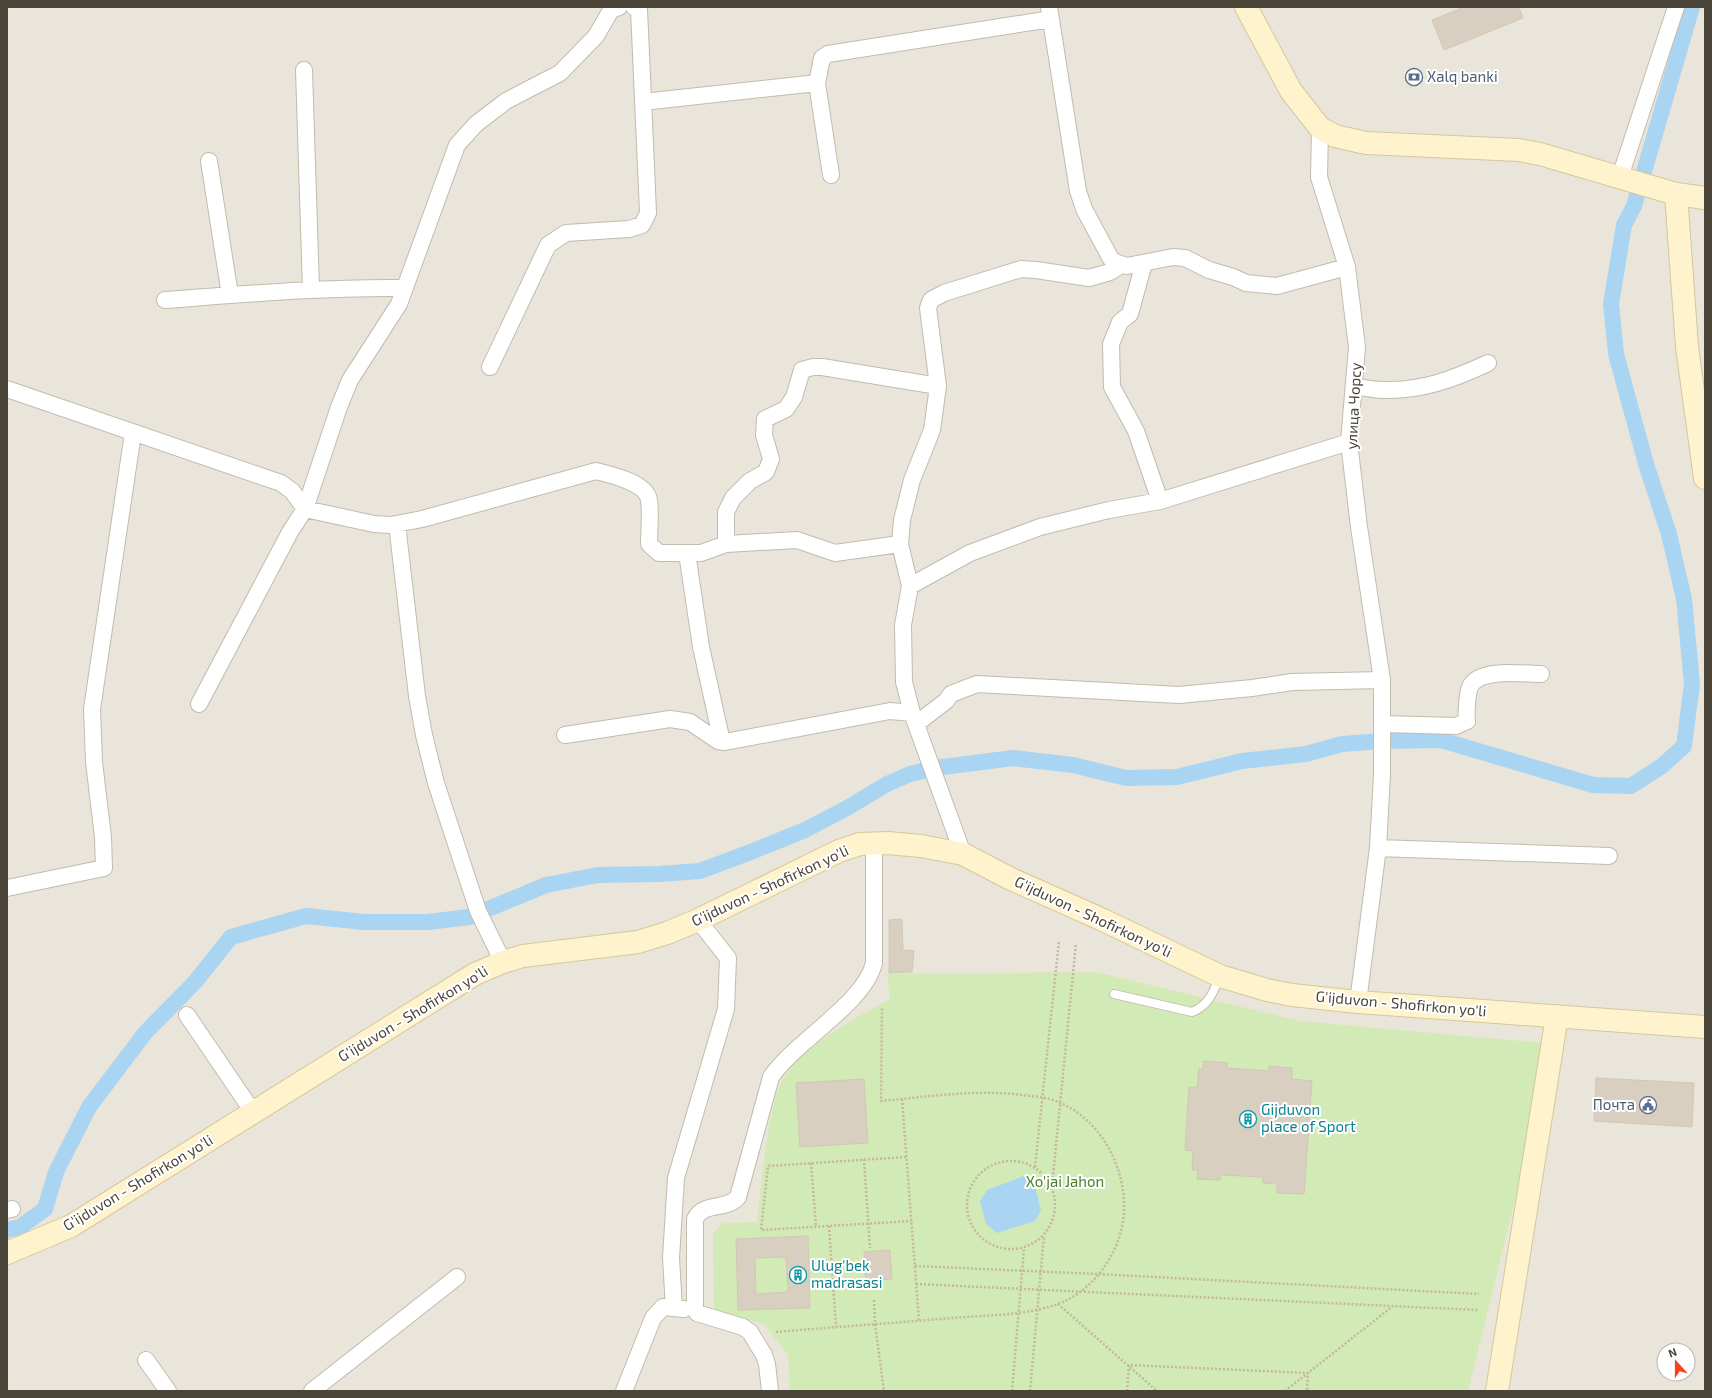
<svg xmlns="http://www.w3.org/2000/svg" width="1712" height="1398" font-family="'Exo 2',sans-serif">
<rect width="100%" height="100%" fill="#f6f3ec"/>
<path fill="#eae5da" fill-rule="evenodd" d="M7,7H1705V1391H7ZM1664,1350H1688V1374H1664Z"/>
<path fill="#d2eab5" d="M1096,972L1300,1021L1542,1043L1522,1171L1468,1391H790L788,1355L764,1324L714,1311L713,1233L723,1223L757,1222C761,1186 764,1149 772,1113C774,1105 775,1094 779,1087C800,1046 852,1020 890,999L887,974Z"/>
<path fill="#a9d4f2" d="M1024,1176L1034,1184L1041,1210L1035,1221L997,1233L986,1224L980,1201L987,1190Z"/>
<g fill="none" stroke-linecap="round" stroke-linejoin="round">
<path stroke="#a9d4f2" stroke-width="16" d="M7,1230L20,1227L45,1209L56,1172L89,1107L145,1033L195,982L231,937L306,916L364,922H428L469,917L546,885L598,875L659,874L700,871L748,853L805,830L847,808L887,784L910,774L935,768L1013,758L1073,765L1126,778L1177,777L1242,761L1306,754L1342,744L1382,741L1441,740L1593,785L1631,786L1662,766L1684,746L1692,684L1684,599L1669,534L1646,464L1616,354L1611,304L1624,225L1634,206L1692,7"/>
</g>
<path fill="#d8cfc1" stroke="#d3c7b4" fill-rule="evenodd" d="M1464,7H1519L1523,18L1444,50L1432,20Z
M902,919L903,950L914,951L912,972L889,973V920Z
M1203,1061L1227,1063V1068L1269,1071V1066L1292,1068V1079L1312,1081L1304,1194L1277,1193V1184L1263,1183V1177L1221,1175L1220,1180L1197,1179L1198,1170H1192L1193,1151L1185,1150L1189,1087H1197L1199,1069H1203Z
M1596,1078L1694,1083L1692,1127L1594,1121Z
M864,1079L868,1143L800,1147L796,1083Z
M808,1236L810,1308L738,1310L736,1239ZM786,1257L788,1292L756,1294L755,1258Z
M890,1250L892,1279L866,1281L864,1252Z"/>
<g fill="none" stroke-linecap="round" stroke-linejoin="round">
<g stroke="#c2bbae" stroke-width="10">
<path id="lane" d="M1114,994L1192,1012C1209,1005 1213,993 1220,976"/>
</g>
<g stroke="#c2bbae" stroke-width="18">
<path id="street" d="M619,7L611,10L596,36L560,73L506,101L476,124L457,145L399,304L350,380L339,407L305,509L374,524L391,525L422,519L596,471C611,475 646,482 649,500C651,514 649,530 649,544L659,553H701L726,544L797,540L835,553L900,544
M1049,7L1078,191L1084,209L1111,259L1117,263L1127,266L1173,257L1185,258L1209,270L1233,277L1246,283L1277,286L1347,267
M304,70L311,290
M817,83L831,175
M643,102L817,83L822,58L828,54L1051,19
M1320,128L1319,177L1347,267L1357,347L1349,442L1359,527L1382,680V775L1378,848L1358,1002
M209,161L230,295
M1620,177L1676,7
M1144,263L1130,314L1120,322L1111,344L1112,387L1136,431L1160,501
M165,300C245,294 325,287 405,288
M490,367L548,245L566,233L629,229L642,225L648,213L639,9L634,7
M1354,386C1364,388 1374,390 1384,390C1422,391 1454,379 1488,363
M7,389L281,483L292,491L305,509L290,532L199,704
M397,524L417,696L424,735L436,783L478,911L503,962
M726,544V512L733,498L750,481L766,472L771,459L764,435L765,419L786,409L794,397L802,370L813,367H822L938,386
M687,553L701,647L722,742
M910,586L970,553L1040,527L1109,510L1160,501L1349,442
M912,713L904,682L903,625L910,586L900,544L902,520L912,480L932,430L938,386L928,308L931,300L944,293L1021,269L1036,270L1089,278L1110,272L1121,265
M916,724L946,701L951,694L977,684L1179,695L1252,688L1292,682L1382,680
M1383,724L1456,726L1467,721C1466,714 1467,691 1471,685C1482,668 1523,674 1541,674
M565,735L670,719L690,722L718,741L725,742L890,711L912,713L963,854
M1378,848L1609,856
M7,888L104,868L103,837L94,762L92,709L133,433
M187,1015L253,1112
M7,1210L12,1209
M674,1308L671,1258L676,1178L726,1009L728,958L698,920
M146,1360L168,1391
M312,1391L457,1277
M624,1391L653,1318L663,1307L684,1309
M770,1391L767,1364L764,1355L750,1332L743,1327L697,1313L695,1309V1219C704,1201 727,1211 738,1197L771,1077C794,1042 865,1003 874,963V843"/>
</g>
<g stroke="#d6c79b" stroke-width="24">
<path id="secondary" d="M1246,7L1291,91L1320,128L1335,136L1366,143L1519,150L1540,154L1676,194L1705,198
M1676,194L1687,347L1705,478
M7,1253L71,1226L475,974L503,962L523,956L638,942L667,933L698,920L839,851L860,844L888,843L921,846L963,854L1011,879L1103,920L1220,976L1267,990L1292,995L1358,1002L1705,1027
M1497,1391L1557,1016"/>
</g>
<path stroke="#c4b79f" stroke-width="2.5" stroke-dasharray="2 2" stroke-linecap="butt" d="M902,1099L919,1321
M906,1157L768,1166L761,1230L911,1221
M864,1159L870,1248
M967 1205a44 44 0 1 1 88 0a44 44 0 1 1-88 0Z
M811,1163L816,1227
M1035,1167L1059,941
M1052,1186L1076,943
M829,1226L836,1327
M915,1266L1097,1274L1479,1294
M916,1284L1478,1310
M874,1300L875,1324L884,1391
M1058,1304L1157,1391
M776,1332C834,1327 893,1323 952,1318C987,1315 1037,1316 1069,1299C1099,1283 1123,1246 1124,1211C1126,1165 1098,1115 1053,1100C1040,1096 1027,1096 1014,1094C970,1090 925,1097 881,1101L882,1008
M1012,1391L1024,1248
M1030,1391L1044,1236
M1127,1391L1129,1365L1308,1373L1307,1391
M1285,1391L1393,1306"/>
<use href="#lane" stroke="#fff" stroke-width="8"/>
<use href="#street" stroke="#fff" stroke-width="16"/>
<use href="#secondary" stroke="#fff3cd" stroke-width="22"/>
</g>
<defs>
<g id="bank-ring" transform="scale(0.9)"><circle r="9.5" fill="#fff" stroke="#5c6f8a" stroke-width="1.5"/><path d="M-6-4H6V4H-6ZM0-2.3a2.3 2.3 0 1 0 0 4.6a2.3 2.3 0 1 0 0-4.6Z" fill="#5c6f8a"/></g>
<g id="civic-ring" transform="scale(0.9)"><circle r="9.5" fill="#fff" stroke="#5c6f8a" stroke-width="1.5"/><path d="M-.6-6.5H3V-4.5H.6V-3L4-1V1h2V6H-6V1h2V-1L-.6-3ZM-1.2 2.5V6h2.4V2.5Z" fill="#5c6f8a"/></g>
<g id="building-ring" transform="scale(0.9)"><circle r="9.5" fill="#fff" stroke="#0f9aa8" stroke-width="1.5"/><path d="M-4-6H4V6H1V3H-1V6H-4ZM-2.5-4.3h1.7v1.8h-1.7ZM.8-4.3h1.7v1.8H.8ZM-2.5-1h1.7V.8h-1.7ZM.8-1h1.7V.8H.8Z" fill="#0f9aa8"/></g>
</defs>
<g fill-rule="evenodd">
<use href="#bank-ring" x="1414" y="77"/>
<use href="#civic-ring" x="1648" y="1105"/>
<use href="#building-ring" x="1248" y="1119"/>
<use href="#building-ring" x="798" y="1275"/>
</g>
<g text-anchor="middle" stroke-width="4" stroke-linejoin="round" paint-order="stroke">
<g font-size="15" fill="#4e5e75" stroke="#fff" text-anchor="start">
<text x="1427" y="82">Xalq banki</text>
<text x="1635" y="1110" text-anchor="end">Почта</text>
</g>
<g font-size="15" fill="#4b4439" stroke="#fff">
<text transform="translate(1354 406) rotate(-87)" y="5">улица Чорсу</text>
<text transform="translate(770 886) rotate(-25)" y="5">G'ijduvon - Shofirkon yo'li</text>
<text transform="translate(1093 917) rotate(25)" y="5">G'ijduvon - Shofirkon yo'li</text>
<text transform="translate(1401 1004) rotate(5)" y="5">G'ijduvon - Shofirkon yo'li</text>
<text transform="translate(413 1014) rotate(-31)" y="5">G'ijduvon - Shofirkon yo'li</text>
<text transform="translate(138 1183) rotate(-31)" y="5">G'ijduvon - Shofirkon yo'li</text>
</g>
<g font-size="15" fill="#0d838f" stroke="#fff" text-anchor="start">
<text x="1261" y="1115">Gijduvon<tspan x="1261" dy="17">place of Sport</tspan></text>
<text x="811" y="1271">Ulug'bek<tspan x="811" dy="17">madrasasi</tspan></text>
</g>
<g font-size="15" fill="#4a7f2a" stroke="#fff">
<text x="1065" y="1187">Xo'jai Jahon</text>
</g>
</g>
<rect width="1712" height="1398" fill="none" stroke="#4b4439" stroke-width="16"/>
<g transform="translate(1676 1362) rotate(339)"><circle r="19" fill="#ffffff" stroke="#b7b4b0"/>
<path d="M0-3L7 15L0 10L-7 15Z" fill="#fc3f1d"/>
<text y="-6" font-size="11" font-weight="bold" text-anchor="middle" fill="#4b4439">N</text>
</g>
</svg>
